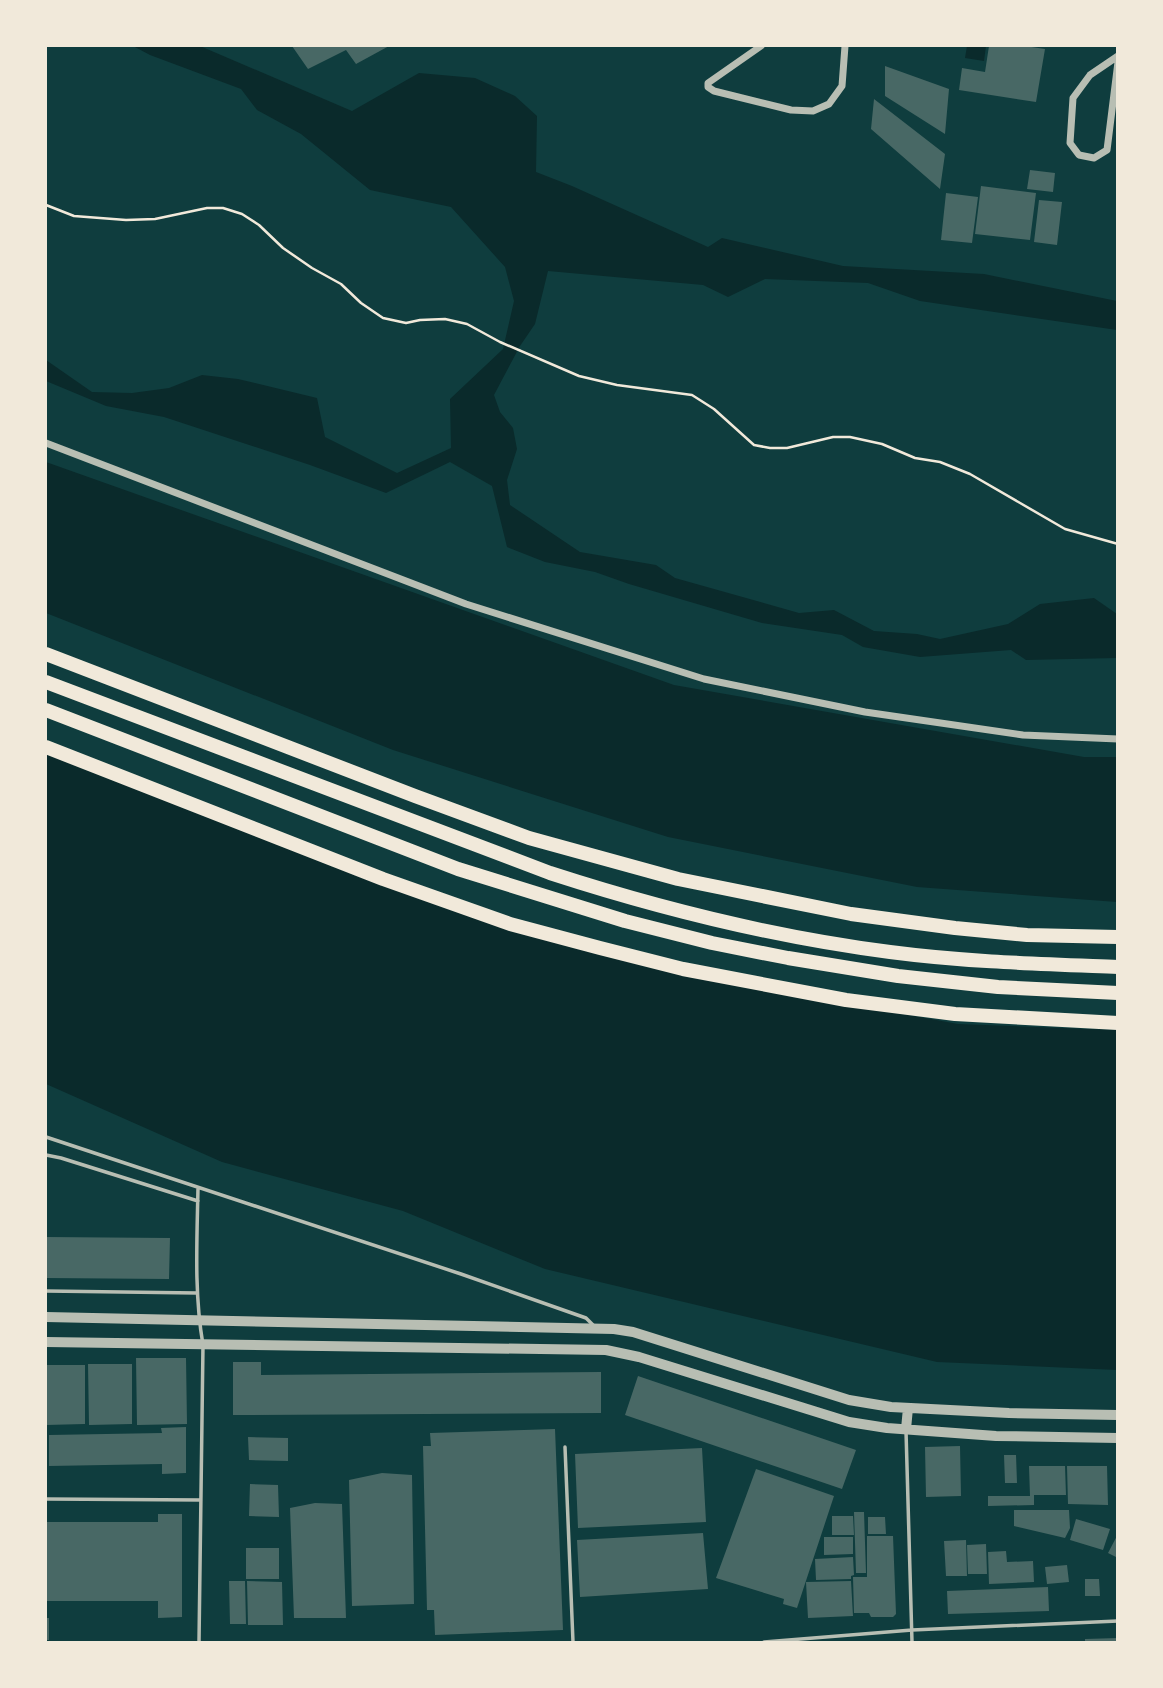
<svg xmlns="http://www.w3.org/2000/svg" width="1163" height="1688" font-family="'Fira Sans',sans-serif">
<rect width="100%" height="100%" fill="#0f3d3e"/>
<path fill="#0a2a2b" d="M133,46H200L352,111L419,73L475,78L515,96L537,116L536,172L572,186L708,247L722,238L843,266L984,274L1117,301V330L920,301L868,283L765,279L728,297L703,285L548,271L535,324L520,346L494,395L500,412L513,428L517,449L507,480L510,505L580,552L656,565L675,578L799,613L834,610L874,631L917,634L940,639L1008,624L1040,604L1094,598L1117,614V658L1026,660L1011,650L920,657L863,647L842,635L762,623L629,584L595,572L545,562L507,547L492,486L450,462L386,493L310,465L164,417L106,406L46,381V360L92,392L132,393L169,388L202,375L238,379L317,398L325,437L397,473L451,448L450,399L503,349L514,301L505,267L451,207L370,190L301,134L257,110L241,89L150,55Z
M967,46H986L984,61L965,58Z
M46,462L674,685L1084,757H1117V902L917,887L668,837L393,750L46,613Z
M46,752L520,933L681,973L958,1024L1117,1030V1370L937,1362L545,1269L403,1211L222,1162L46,1084Z"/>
<path fill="#486865" d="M292,46H389L356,64L346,50L308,69Z
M989,46H1025L1045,49L1036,102L959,90L962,68L985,72Z
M885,66L949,89L945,134L885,96Z
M874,99L945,154L940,189L871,129Z
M1030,170L1055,173L1053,192L1027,189Z
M981,186L1036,193L1030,240L975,234Z
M946,193L978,197L972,243L941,240Z
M1039,200L1062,202L1057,245L1034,242Z
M46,1237L170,1238L169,1279L46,1278Z
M136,1358H186L187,1424L137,1425Z
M233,1362H261V1375L601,1372V1413L233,1415Z
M88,1364H132V1424L89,1425Z
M46,1365H85V1424L46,1425Z
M638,1376L856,1450L842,1489L625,1415Z
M186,1427V1473L162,1474V1464L49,1466V1435L162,1433L161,1428Z
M555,1429L563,1630L435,1635L434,1610H427L423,1446H431L430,1433Z
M248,1437L288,1438V1461L249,1460Z
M960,1446L961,1496L926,1497L925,1447Z
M702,1448L706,1522L578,1528L575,1454Z
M1004,1455H1016L1017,1483H1005Z
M1029,1466H1065L1066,1495H1034V1505L988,1506V1496H1030Z
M1067,1466H1107L1108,1505L1068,1504Z
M756,1469L834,1496L797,1608L783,1604L784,1599L716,1578Z
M382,1473L412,1475L414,1604L352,1606L349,1480Z
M250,1484L278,1485L279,1517L249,1516Z
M315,1503L342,1504L346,1618H294L290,1508Z
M1014,1510H1069L1070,1528L1065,1538L1014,1526Z
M854,1512H864L866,1573H856Z
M158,1514H182V1617L158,1618V1601H46V1522H158Z
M832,1516H853L854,1535H832Z
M868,1517H885L886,1534H868Z
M1076,1519L1110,1529L1103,1550L1070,1540Z
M703,1533L708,1589L580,1597L577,1540Z
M1118,1534V1558L1108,1553Z
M867,1536H893L896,1614L893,1617H871L869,1613H854L853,1577H867Z
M824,1537H853V1554L824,1555Z
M966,1540L967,1576H946L944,1541Z
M986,1544L987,1574H968L967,1545Z
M246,1548H279V1579H246Z
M1006,1551L1007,1562L1033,1561L1034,1582L989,1584L988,1552Z
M853,1557L854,1575L851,1576V1579L816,1580L815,1559Z
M1067,1565L1069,1582L1047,1584L1045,1567Z
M1085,1579H1099L1100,1596H1085Z
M229,1581H245L246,1624H230Z
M247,1581L282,1582L283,1625H248Z
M851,1581L853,1616L808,1618L806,1582Z
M1048,1587L1049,1611L948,1614L947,1591Z
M46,1618H49V1640H46Z
M1118,1638V1642H1085V1639Z"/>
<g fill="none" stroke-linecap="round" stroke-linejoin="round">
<path stroke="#f1e9da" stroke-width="2.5" d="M46,205L74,216L126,220L155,219L207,208H223L242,214L259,225L283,248L312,268L341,284L361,303L383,318L406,323L420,320L445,319L467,324L500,342L579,376L617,385L692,395L714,409L754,445L770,448H787L833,437H850L882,444L915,458L940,462L970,474L1065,529L1118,544"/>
<path stroke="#b8beb3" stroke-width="3.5" d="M46,1137L461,1274L586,1318L594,1326
M46,1155L61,1158L198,1201
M198,1188C197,1240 194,1293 203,1345L199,1642
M46,1291L197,1293
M906,1431L912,1642
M565,1447L573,1642
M46,1499L201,1500
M764,1642L912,1630L1118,1621"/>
<path stroke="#b8beb3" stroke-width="7" d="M761,46L708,83V87L714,91L791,110L813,111L829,104L842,86L845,46
M1118,56L1090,75L1073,98L1070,143L1079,155L1094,158L1107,150L1118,62
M46,443L466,604L704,679L865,712L1023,735L1118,739"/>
<path stroke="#b8beb3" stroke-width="10" d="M46,1317L614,1329L633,1332L849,1400L891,1407L1009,1413L1118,1415
M46,1342L606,1350L639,1357L849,1422L887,1428L996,1436L1118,1438
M906,1429L908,1408"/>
<path stroke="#f1e9da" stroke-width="14" d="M46,654L415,796L529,838L678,879L851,914L955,928L1027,935L1118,937
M46,682L550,873C661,909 774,937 890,952C966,962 1042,964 1118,967
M46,710L458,869L625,921L712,943L788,958L898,976L998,987L1118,993
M46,747L383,879L510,924L600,948L683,969L846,1000L955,1014L1118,1023"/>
</g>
<rect width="1163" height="1688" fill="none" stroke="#f1e9da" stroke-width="94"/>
</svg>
